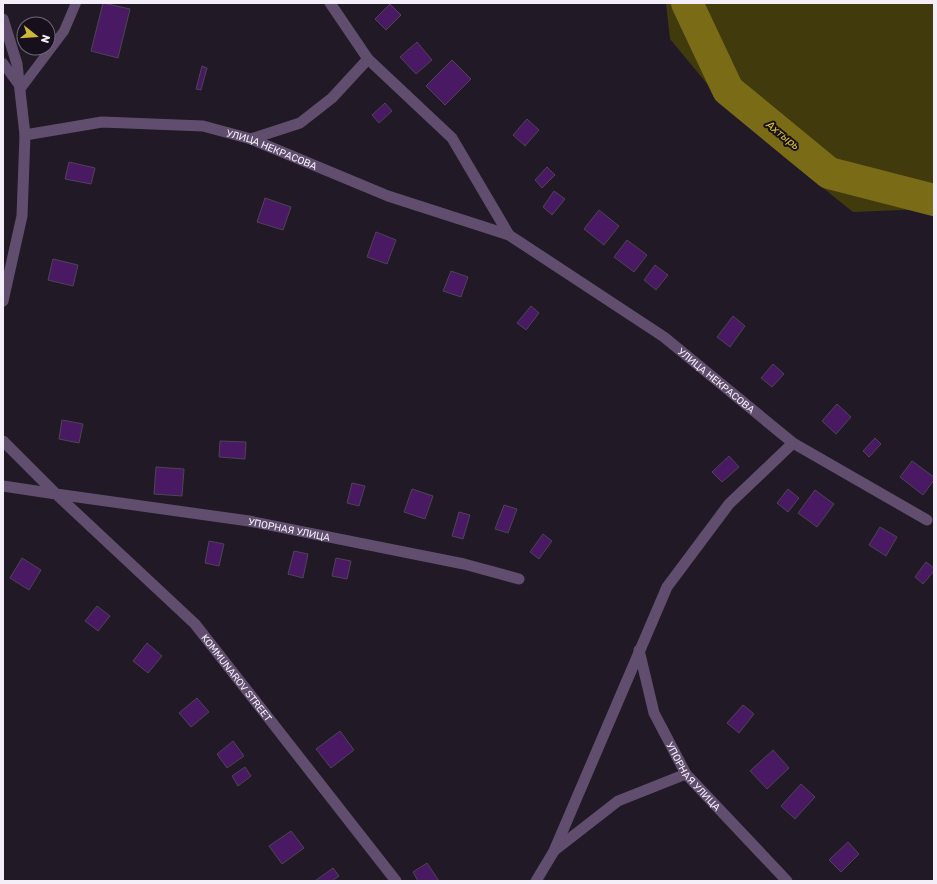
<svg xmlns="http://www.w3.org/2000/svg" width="937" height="884" font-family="Rubik,sans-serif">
<rect width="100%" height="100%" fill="#211926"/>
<path fill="#413a0c" d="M666,3H934V213L926,209L853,212L783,156L718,97L670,39Z"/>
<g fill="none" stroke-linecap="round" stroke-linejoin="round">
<path stroke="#7a6c17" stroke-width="32" d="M687,3L728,90L829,173L934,200"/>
</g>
<path fill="#491963" stroke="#4d4553" d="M103,3L130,9L118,58L91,51Z
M390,4L401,15L386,30L375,19Z
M417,42L432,60L416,74L400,57Z
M452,60L471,79L445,105L426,86Z
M202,66L207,68L201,90L196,89Z
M385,103L392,111L379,123L372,115Z
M527,119L539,130L525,146L513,135Z
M69,162L95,168L91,184L65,179Z
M547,167L555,175L542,188L535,180Z
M554,191L565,199L552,215L543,207Z
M265,198L291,207L283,230L257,222Z
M599,210L619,226L604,245L584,229Z
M376,232L396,240L387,264L367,257Z
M627,240L647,255L634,272L614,257Z
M53,259L78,265L73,286L48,280Z
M655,265L668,275L656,290L644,280Z
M451,271L468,277L461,297L443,291Z
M531,306L539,313L526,330L517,323Z
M733,316L745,326L730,347L717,337Z
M773,364L784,374L772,387L761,378Z
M837,404L851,417L836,434L822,421Z
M62,420L83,424L79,443L59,439Z
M875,438L881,444L869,457L863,451Z
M220,441L246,442L245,459L219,457Z
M729,456L739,467L722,482L712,472Z
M912,461L934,477V480L923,495L900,477Z
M156,467L184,469L182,496L154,494Z
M352,483L365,486L359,506L347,503Z
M412,489L433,496L425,519L404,512Z
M788,489L799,498L788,512L777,503Z
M815,490L834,504L817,527L798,513Z
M504,505L517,509L508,533L495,529Z
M459,512L470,515L463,539L452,536Z
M880,527L897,537L886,556L869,545Z
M543,534L552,541L539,559L530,552Z
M209,541L224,544L219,566L205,563Z
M294,551L308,554L303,578L288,574Z
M22,558L41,570L29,590L10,578Z
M336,558L351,561L347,579L332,576Z
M926,562L934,568V571L923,584L915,577Z
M97,606L110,616L98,631L85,621Z
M147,643L162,656L148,673L133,661Z
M197,698L209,712L191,727L179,713Z
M743,705L754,714L739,733L727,723Z
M340,731L354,750L331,768L316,749Z
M233,741L244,756L227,768L217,754Z
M773,750L789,768L767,789L750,771Z
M245,767L251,776L238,786L232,776Z
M801,784L815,797L795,819L781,806Z
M291,831L304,848L282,864L269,846Z
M848,842L859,854L841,872L829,860Z
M427,863L439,881H418L413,872Z
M333,868L339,876L332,881H315Z"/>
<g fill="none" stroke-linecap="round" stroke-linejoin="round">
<path stroke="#614e6f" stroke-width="10" d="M3,63L21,88L64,31L76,3"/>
<g stroke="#614e6f" stroke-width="11">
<path d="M330,3L368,59L452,138L509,235"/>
<path d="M3,19L17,64L25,135L22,216L3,301"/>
<path id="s1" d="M25,135L102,122L203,126L251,139L388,196L509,235L664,337L793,443L927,520"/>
<path d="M251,139L300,123L332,98L368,59"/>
<path id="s2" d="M3,441L56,494L249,521L464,564L519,579"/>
<path id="s3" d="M3,486L56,494L195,624L396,881"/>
<path id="s4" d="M639,650L654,713L686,774L787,881"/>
<path d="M555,850L618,801L686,774"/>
<path d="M536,881L554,851L667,587L729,504L793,443"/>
</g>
</g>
<g text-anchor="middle" stroke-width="4" stroke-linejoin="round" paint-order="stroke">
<g font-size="10" fill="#f3eef7" stroke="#17101c">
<text dy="4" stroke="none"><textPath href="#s1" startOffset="252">УЛИЦА НЕКРАСОВА</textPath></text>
<text dy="4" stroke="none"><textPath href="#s1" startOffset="758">УЛИЦА НЕКРАСОВА</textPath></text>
<text dy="4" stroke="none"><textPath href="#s2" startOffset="311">УПОРНАЯ УЛИЦА</textPath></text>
<text dy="4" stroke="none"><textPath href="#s3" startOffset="312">KOMMUNAROV STREET</textPath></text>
<text dy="4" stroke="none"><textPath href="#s4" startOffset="140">УПОРНАЯ УЛИЦА</textPath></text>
</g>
<g font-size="11" font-style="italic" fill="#dac12d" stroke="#17101c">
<text transform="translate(783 135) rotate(39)" y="4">Ахтырь</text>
</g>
</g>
<rect width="937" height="884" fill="none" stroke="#f3eef7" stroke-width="8"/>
<g transform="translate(36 36) rotate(107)"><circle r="19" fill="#17101c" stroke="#6f6974"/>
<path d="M0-3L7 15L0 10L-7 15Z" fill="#ceb837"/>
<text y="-6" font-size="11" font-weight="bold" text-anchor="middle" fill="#f3eef7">N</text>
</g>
</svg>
